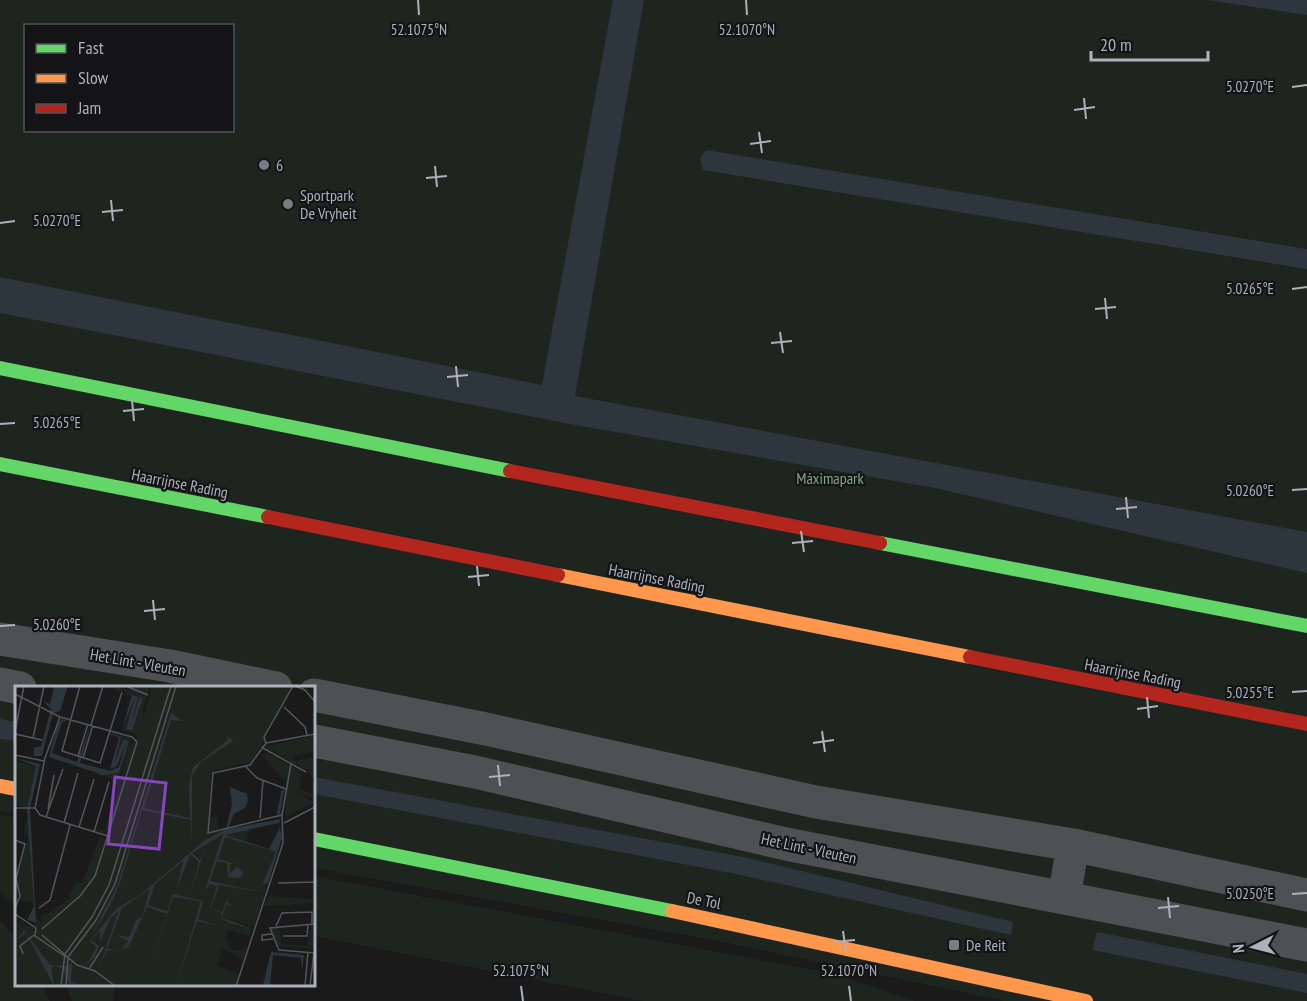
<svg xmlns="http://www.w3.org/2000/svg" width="1307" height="1001" font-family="'PT Sans Narrow',sans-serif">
<rect width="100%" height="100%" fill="#1a1a1b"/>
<path fill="#1e251f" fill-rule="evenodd" d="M0,0H1307V1001H1005L713,940L314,868V688H16V814L0,811ZM26,26H232V130H26Z
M0,814L16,817V907L0,893Z
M314,876L835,974L914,1001H643L314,936Z
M0,920L16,937V984L43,985L50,1001H0Z
M67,985H116L113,1001H72Z"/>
<path fill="#2d363d" d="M613,0H644L575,396L1307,532V573L935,488L570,424L0,313V277L542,385Z
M1207,0H1307V15Z
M706,150L1307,249V269L703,170L700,158Z
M0,719L16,722V741L0,739Z
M314,777L743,857L1013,922L1011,935L736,874L314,794Z
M1097,932L1307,974V993L1092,950Z"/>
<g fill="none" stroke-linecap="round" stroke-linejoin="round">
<path stroke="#4e5054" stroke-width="33" d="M0,639L170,666L276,688
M0,684L20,688
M314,695L486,729L816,802L1073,845L1307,895
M314,741L475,772L786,844L1307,945
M1064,898L1073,845"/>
<path stroke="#63d668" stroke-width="14" d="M0,368L510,471
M0,464L268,517
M880,543L1307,626
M314,839L672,911"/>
<path stroke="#ff974d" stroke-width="14" d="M558,575L970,657
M0,786L16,789
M672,911L1086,1001"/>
<path stroke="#b3261e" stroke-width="14" d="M510,471L880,543
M268,517L558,575
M970,657L1307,724"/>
</g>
<path fill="none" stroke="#acb1bb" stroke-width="2" d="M418,0L419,15M746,0L747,15M1292,87L1307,85M1084,98L1086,119M1074,110L1095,107M759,132L762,153M750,144L771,141M435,166L437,187M426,178L447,176M111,200L113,221M102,212L123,210M0,223L15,221M1292,289L1307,287M1105,298L1107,319M1095,309L1116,307M780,332L783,353M771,343L792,341M456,366L458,387M447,377L468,375M132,400L134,421M123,411L144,409M0,424L15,423M1292,490L1307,489M1126,497L1128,518M1116,509L1137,507M801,531L804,552M792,543L813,541M477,566L479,586M468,577L489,575M153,600L155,620M144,611L165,609M0,626L15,625M1292,692L1307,691M1147,697L1149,718M1137,709L1158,706M822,731L825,752M813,743L834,740M498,765L500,786M489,777L510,775M1292,894L1307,893M1168,897L1170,918M1158,908L1179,906M843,931L846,952M834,942L855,940M521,986L523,1001M849,986L851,1001"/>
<g fill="#797c83" stroke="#141417" stroke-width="2">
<circle cx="264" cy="165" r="6"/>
<circle cx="288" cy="204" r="6"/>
<rect x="948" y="939" width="12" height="12" rx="3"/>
</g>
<g text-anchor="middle" stroke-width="4.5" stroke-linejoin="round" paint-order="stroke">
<g font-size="16" fill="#acb1bb" stroke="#141417" text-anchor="start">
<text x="276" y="171">6</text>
<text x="300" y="201">Sportpark<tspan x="300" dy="18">De Vryheit</tspan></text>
<text x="966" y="951">De Reit</text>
</g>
<g font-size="16" fill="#83a684" stroke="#141417">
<text x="830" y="484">Máximapark</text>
</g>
<g font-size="16" fill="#acb1bb" stroke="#141417">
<text transform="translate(180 483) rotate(11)" y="6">Haarrijnse Rading</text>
<text transform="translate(657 578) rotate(11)" y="6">Haarrijnse Rading</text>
<text transform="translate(138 662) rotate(10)" y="6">Het Lint - Vleuten</text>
<text transform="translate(1133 673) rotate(11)" y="6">Haarrijnse Rading</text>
<text transform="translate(809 848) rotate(12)" y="6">Het Lint - Vleuten</text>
<text transform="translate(704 900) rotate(11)" y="6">De Tol</text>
</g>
</g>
<g transform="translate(15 686)">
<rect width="300" height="300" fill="#1a1a1b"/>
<path d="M99,0L120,6L108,0H135L128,23V33L137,0H277L237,76L201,84L196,89L192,148L193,132L202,131L204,142L207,141L196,146L236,141L231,155L210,151L230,157L261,165L257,162L263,145L266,149L255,188L247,198L249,201L253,197L250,207L216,201L250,208L239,241L207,230L238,243L234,250L213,244L211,254L215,262L222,265L232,261L228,273L207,263L202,280L224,287L220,300H0V235L10,242L0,229L14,241L21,238L18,236L23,231L27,238L26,229L33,228L53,213L60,197H67L85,151L90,153L93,144L87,147L81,143L90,144L104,99L95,96L102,94L106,91L115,61L104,92L98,94L82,88L105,86L114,55L108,54L99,78L106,52L95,49L96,46L116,53L115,60L122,52L119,48H123L107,44L119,12L111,43L117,45L129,12L115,43L123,11L108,9L112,7L98,3ZM300,49V65L279,70L278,75L300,71L298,93L293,85L250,61ZM248,65L290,88L280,85L287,89L281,103L289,90L284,102L296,108L300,98L297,112L281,105L296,114L300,109V116L271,131V91L269,94L247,69H252ZM0,75L21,80L12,122L0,119ZM13,131L19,217L5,214L2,193L13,152L9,143ZM253,210L300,213V235V217L250,220ZM296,239H300V263L262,260L256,243L265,241L266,258L292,260Z" fill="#1e251f"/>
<path d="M39,0H53L45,25L38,27L27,70H19V62L26,60L36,23L28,15L35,18ZM117,9L123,11L115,43L125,11L128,12L117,45L111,43L120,12L107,42ZM156,27L167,35L156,34L129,122L175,132L174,98L178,81L213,54L211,50L218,55L186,76L177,90V155L176,134L127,124L104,200L91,227L77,248L102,200ZM48,33L52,35L47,36L37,67L62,76L75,41L65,77L95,85L104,81L111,56L102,80L95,83L104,52L98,48L106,51L99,78L108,54L114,55L104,87L88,89L34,71L43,37ZM0,72L25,78L15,122L21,236L12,234L19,220L12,123L21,80ZM215,101L232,108L233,115L230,122L219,128L213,143L266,133L264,137L210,149L254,163L265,141L267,152L253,197L247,199L261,166L210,151L203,173L220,178H215V187L222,181L229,187L224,192L213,191L212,177L202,175L195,195L250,207L204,199L196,222L207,226L213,210L212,216L218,220L211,219L207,232L238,243L215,237L207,233L206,227L195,222L202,200L195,198L190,204L208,148L177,167L185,174L190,163L175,208L184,176L175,168L161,205L168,175L140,198L133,219L152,225L158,208L188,215L183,233L204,240L182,235L161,300L186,215L158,211L131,294L152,228L132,221L113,262L106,263L113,255L101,249L114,251L121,234L127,231L135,203L107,222L92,263H101L91,265L83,285L104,224L95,233L85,256V245L76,254L84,260L80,270L71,280L81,262L75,255L60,273L102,222L125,209L189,155L211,143L217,118ZM0,232L35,279L53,280L57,276L56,297L78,300L54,298L47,282L40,280L36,282L39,300L11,247L0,255L9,245ZM256,266L289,269L287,285L286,272L258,269L255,299L262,300L248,299Z" fill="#2d363d"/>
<path fill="none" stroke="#2d363d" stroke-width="3" d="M263,129L268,104"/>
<path fill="none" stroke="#54565b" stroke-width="1.5" d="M65,0L47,65L85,77L107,6M111,0L133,9M280,0L290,4L300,16M0,8L45,31M269,21L290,41L292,49M45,31L30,72L20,122L25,129L93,150M76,39L88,0M0,45L9,0M0,48L27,54M18,52L29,0M251,57L235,79L198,87L193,147L267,129M251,57L249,51L278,0M251,57L300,48M246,61L291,86M0,69L29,75M63,70L73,38M68,72L78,39M231,81L242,92L271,103M0,122H20M33,123L39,89M31,131L48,83M245,132L248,95M49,137L63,87M269,137L300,121M64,141L79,93M79,146L94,96M0,154L10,158L1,193L5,210L0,222M263,197L300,196M24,222L35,214L55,139M0,228L21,242M300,238L255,242L264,264L300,267M261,240L267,227L297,226V238M21,242L20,250L51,271M27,243L65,210L80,190L122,56L117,51L45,31M257,248L247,249V254L258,253M27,249L62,279L80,285L100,300M268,250H292L293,239M8,268L5,260L19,249M74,283L88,261M46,300L50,268L77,231L94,199L156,0M51,300L53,271L81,234L100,198L161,0M221,300L268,157L267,129L276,78M290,300L293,266M295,300L299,267"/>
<path fill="#8547be" fill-opacity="0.15" stroke="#8547be" stroke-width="3" d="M100,91L151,97L144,163L93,158Z"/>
<rect width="300" height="300" fill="none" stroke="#acb1bb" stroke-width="3"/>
</g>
<g font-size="15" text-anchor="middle" fill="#acb1bb" stroke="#141417" stroke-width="4.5" stroke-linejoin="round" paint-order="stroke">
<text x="419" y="35">52.1075°N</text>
<text x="747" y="35">52.1070°N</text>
<text x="1250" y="92">5.0270°E</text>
<text x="57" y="226">5.0270°E</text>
<text x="1250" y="294">5.0265°E</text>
<text x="57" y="428">5.0265°E</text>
<text x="1250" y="496">5.0260°E</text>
<text x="57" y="630">5.0260°E</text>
<text x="1250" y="698">5.0255°E</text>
<text x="1250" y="899">5.0250°E</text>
<text x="521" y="976">52.1075°N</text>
<text x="849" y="976">52.1070°N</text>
</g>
<rect x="24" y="24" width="210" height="108" fill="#141417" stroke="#515359" stroke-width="1.5"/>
<rect x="36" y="44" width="30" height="9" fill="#63d668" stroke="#515359" stroke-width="1.5"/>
<text x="78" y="54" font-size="18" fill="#acb1bb">Fast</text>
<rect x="36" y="74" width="30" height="9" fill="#ff974d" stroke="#515359" stroke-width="1.5"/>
<text x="78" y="84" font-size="18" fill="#acb1bb">Slow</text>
<rect x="36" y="104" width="30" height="9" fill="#b3261e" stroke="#515359" stroke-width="1.5"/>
<text x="78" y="114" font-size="18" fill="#acb1bb">Jam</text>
<g transform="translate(1253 947) rotate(264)" stroke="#141417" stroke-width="4.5" paint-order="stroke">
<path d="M0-4.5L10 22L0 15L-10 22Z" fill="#acb1bb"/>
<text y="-9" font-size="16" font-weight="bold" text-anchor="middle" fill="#acb1bb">N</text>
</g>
<path d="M1091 51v9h117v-9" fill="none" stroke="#acb1bb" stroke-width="3"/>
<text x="1100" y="51" font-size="18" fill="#acb1bb" stroke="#141417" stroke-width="4.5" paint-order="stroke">20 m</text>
</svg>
